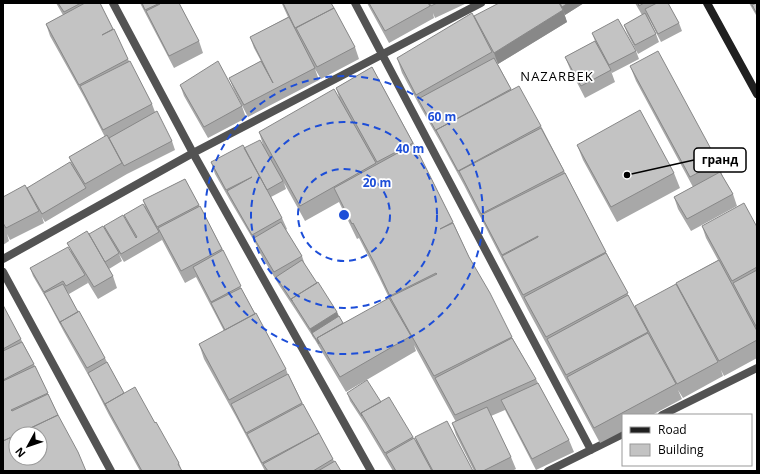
<svg xmlns="http://www.w3.org/2000/svg" width="760" height="474" font-family="'Open Sans',sans-serif">
<rect width="100%" height="100%" fill="#fff"/>
<g fill="none" stroke-linecap="round" stroke-linejoin="round">
<path stroke="#535353" stroke-width="8" d="M113,3L193,153L371,471
M355,3L591,450
M3,259L193,153L481,3
M3,272L111,471
M662,415L757,368
M548,471L623,434"/>
<path stroke="#202020" stroke-width="8" d="M707,3L757,94"/>
</g>
<path fill="#a8a8a8" fill-rule="evenodd" d="M56,3H100L129,61L152,104L155,112L172,141L175,150L127,174L126,173L127,174L89,196L88,193L89,196L45,222L42,217L44,223L10,240L7,234L9,241L3,245V197L27,188L73,168L69,157L105,137L84,97L50,36L46,24L63,15Z
M140,3H179L199,41L203,53L174,68Z
M280,3H331L355,47L359,59L321,79L315,69L319,80L248,117L234,90L229,78L261,61L254,48L250,37L288,17L282,4H281Z
M367,3H467L435,18L433,13L434,18L389,43Z
M499,3H584L565,15L564,13L567,22L498,64L494,57L511,89L541,126L639,316L635,306L679,290L676,283L718,260L706,238L702,226L757,227V358L724,376L721,370L723,376L683,398L678,390L682,399L652,415H623V431L600,443L528,310L464,185L441,143L422,110L402,73L397,58L475,18Z
M635,3H670L668,4L679,23L682,31L661,42L647,15L656,34L659,42L638,54L627,33L624,25L642,15Z
M749,3H757V18L756,15Z
M592,33L636,51L639,59L612,73L611,71L615,82L585,98L570,69L565,57L595,41Z
M630,66L718,162L723,177L733,194L737,206L691,231L678,209L674,197L693,187L636,81Z
M372,67L414,144L453,222L469,257L513,339L536,379L538,383L569,440L574,452L536,470L505,410L491,416L511,457L516,469L512,471H474L456,435L452,423L456,422L414,345L416,351L346,392L315,340L295,309L279,285L258,250L257,246L231,202L215,174L211,162L263,145L259,132L339,97L336,88ZM284,183L305,221L339,202L357,239L359,238L379,277L392,304L343,323L339,316L337,312L317,283L305,265L302,256L286,230L287,229L282,218L271,197L286,189Z
M180,85L242,106L246,118L208,138L184,96Z
M577,145L674,173L680,188L617,222L583,160Z
M185,179L223,250L241,288L286,369L288,375V374L303,404L334,461L341,471H265L235,415L204,359L199,344L224,331L196,277L185,283L161,238L162,240L124,262L119,254L122,261L109,269L113,276L117,288L98,299L87,281L88,283L69,294L66,289L78,312L105,358L107,362L124,393L155,423L179,463L182,471H140L109,415L91,380L64,332L47,300L33,276L30,268L71,251L67,243L89,235L105,230L104,226L127,223L124,215L145,207L143,200Z
M3,305L35,366L58,415L3,471Z
M347,393L381,402L413,437L417,445L415,437L473,471H393L365,424L350,401Z"/>
<path fill="#888" d="M568,3H584L565,15L562,7Z
M563,10L567,22L498,64L494,53Z
M337,312L341,324L312,333L314,340L310,329Z"/>
<path fill="#c3c3c3" stroke="#888" d="M58,3H81L64,12Z
M85,3H100L113,29L102,35L114,29L128,59L79,85L46,24Z
M142,3H179L199,41L169,56L146,11L160,4V3L145,10Z
M283,3H331L334,8L295,28Z
M369,3H428L430,6L385,31Z
M429,3H437L431,6Z
M499,3H559L563,10L494,53L474,16Z
M560,3H568L562,7Z
M638,3H644L639,6Z
M657,3H668L679,23L658,34L645,9Z
M751,3H756L752,5L753,7Z
M756,3H757V14L752,5Z
M334,8L355,47L317,67L296,28Z
M472,13L492,52L416,95L397,58Z
M645,13L656,34L635,45L624,25Z
M289,17L315,68L244,105L229,78L261,61L273,83L250,37Z
M618,19L636,51L609,65L592,33Z
M595,41L611,70L581,86L565,57Z
M658,51L718,162L690,177L630,66Z
M494,58L511,89L436,130L437,131H436L418,99Z
M130,61L152,104L103,130L80,86Z
M218,61L242,106L204,127L180,85Z
M372,67L413,143L377,162L336,88Z
M519,86L541,126L458,171L436,130Z
M334,89L376,163L300,206L259,132Z
M640,110L674,173L611,207L577,145Z
M157,111L172,141L124,166L109,138Z
M541,128L564,171L481,214L459,171Z
M107,135L122,163L85,184L69,157Z
M260,140L283,181L267,190L244,148Z
M414,144L453,222L440,229L453,223L469,257L490,293L512,337L434,376L390,297L437,274L436,273L390,296L374,262L353,223L352,224L334,188Z
M243,145L282,218L252,235L227,191L252,177L226,190L211,162Z
M70,162L86,188L42,214L27,188Z
M720,172L733,194L687,219L674,197Z
M565,173L606,252L523,295L502,256L538,237V236L502,255L481,215Z
M185,179L199,205L157,227L143,200Z
M25,185L39,211L6,228L3,223V197Z
M744,203L757,227V267L732,281L702,226Z
M143,204L159,232L121,254L104,226L123,215L136,238L137,237L124,215Z
M200,206L222,249L181,271L158,228Z
M281,222L302,256L274,272L254,238Z
M103,226L119,253L105,262L89,234Z
M87,231L113,276L94,287L67,243Z
M68,247L85,275L66,286L63,281L44,292L30,268Z
M223,250L241,286L211,302L193,267Z
M606,253L628,293L546,337L524,297Z
M302,260L317,283L291,299L292,300V301L276,277Z
M719,260L757,331V340L719,361L676,283Z
M757,270V328L733,283Z
M318,282L337,312L310,329L291,299Z
M63,284L78,312L60,322L61,324L44,293Z
M676,284L718,362L677,384L635,306Z
M241,288L255,314L225,330L211,303Z
M628,295L648,332L566,375L547,339Z
M389,298L411,336L340,377L317,338Z
M3,305L21,339L3,349Z
M79,311L105,358L87,368L60,322Z
M256,313L286,369L229,400L199,344Z
M339,316L343,323L317,338L319,344L312,333Z
M648,333L676,384L594,428L567,377Z
M512,338L536,379L455,415L435,378Z
M22,342L34,364L3,380V351Z
M107,362L124,393L105,404L106,406L88,373Z
M35,366L48,393L11,410L12,411L48,394L58,415L18,434H16V435L3,441V381Z
M288,374L302,403L246,433L231,404Z
M367,380L381,402L361,413L362,416L347,393Z
M538,383L569,440L532,459L501,400Z
M135,387L155,423L156,422L179,463L178,464L182,471H142L105,404Z
M389,397L413,437L385,453L361,413Z
M303,404L319,433L262,463L247,434Z
M487,407L511,457L483,471H476L452,423Z
M58,415L78,452L86,471H3V441L16,435V458H40V434H18Z
M447,421L473,471H433L415,437Z
M319,433L333,459L313,471H268L263,464Z
M414,438L432,471H396L386,454Z
M335,461L341,471H318Z"/>
<g fill="none" stroke="#1d4ed8" stroke-width="2" stroke-dasharray="7 5">
<circle cx="344" cy="215" r="46"/>
<circle cx="344" cy="215" r="93"/>
<circle cx="344" cy="215" r="139"/>
</g>
<g text-anchor="middle" stroke-width="3.5" stroke-linejoin="round" paint-order="stroke">
<g font-size="13" letter-spacing="1" fill="#000" stroke="#fff">
<text x="557" y="81">NAZARBEK</text>
</g>
</g>
<circle cx="344" cy="215" r="6" fill="#1d4ed8" stroke="#fff" stroke-width="2"/>
<g font-size="12" text-anchor="middle" font-weight="bold" fill="#1d4ed8" stroke="#fff" stroke-width="3.5" stroke-linejoin="round" paint-order="stroke">
<text x="442" y="121">60 m</text>
<text x="410" y="153">40 m</text>
<text x="377" y="187">20 m</text>
</g>
<path fill="none" stroke="#000" stroke-width="1.5" d="M627 175L694 160"/>
<circle fill="#000" stroke="#fff" stroke-width="1.5" cx="627" cy="175" r="4"/>
<rect fill="#fff" stroke="#000" stroke-width="1.5" x="694" y="148" width="52" height="24" rx="4"/>
<g font-size="12" text-anchor="middle" font-weight="bold" fill="#000">
<text x="720" y="164">гранд</text>
</g>
<rect width="760" height="474" fill="none" stroke="#000000" stroke-width="8"/>
<rect x="622" y="414" width="130" height="52" fill="#ffffff" stroke="#999999"/>
<rect x="630" y="427" width="20" height="6" fill="#202020" stroke="#999999"/>
<text x="658" y="434" font-size="12" fill="#000000">Road</text>
<rect x="630" y="444" width="20" height="12" fill="#c3c3c3" stroke="#999999"/>
<text x="658" y="454" font-size="12" fill="#000000">Building</text>
<g transform="translate(28 446) rotate(230)"><circle r="19" fill="#ffffff" stroke="#999999"/>
<path d="M0-3L7 15L0 10L-7 15Z" fill="#000000"/>
<text y="-6" font-size="11" font-weight="bold" text-anchor="middle" fill="#000000">N</text>
</g>
</svg>
